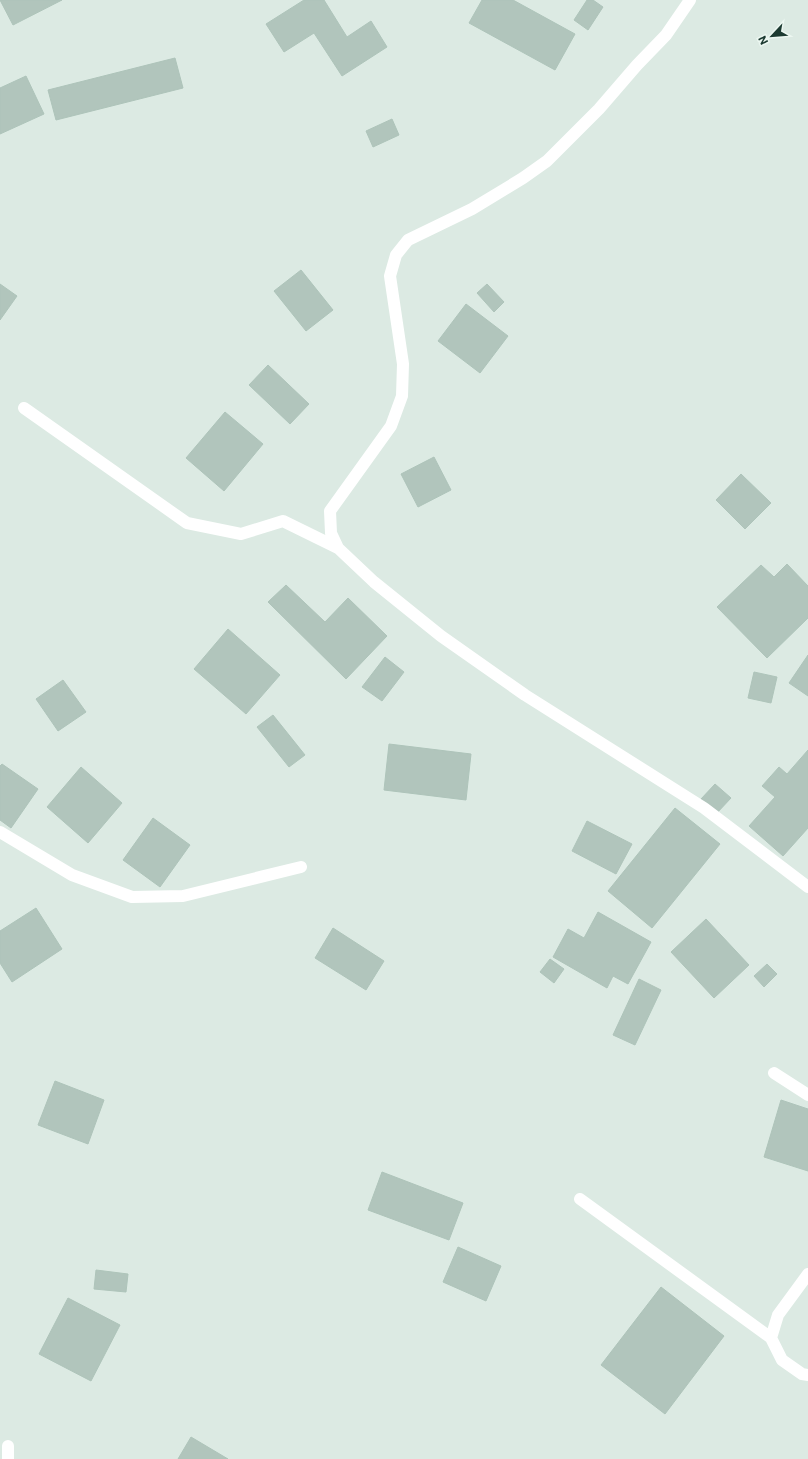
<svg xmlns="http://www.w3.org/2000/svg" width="808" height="1459" font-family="Commissioner,sans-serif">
<rect width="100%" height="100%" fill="#dceae3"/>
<path fill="#b1c5bc" stroke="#aec4ba" d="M0,0H62L13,25Z
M304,0H324L347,37L371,21L387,47L342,76L314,33L284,52L266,24Z
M482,0H513L575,34L555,70L469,23Z
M587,0H593L603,7L588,30L574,20Z
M175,58L183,88L56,120L48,90Z
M26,76L44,114L0,134V88Z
M392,119L399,135L373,147L366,131Z
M301,270L333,310L306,331L274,291Z
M0,284L17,296L0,320Z
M487,284L504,302L494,312L477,293Z
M466,304L508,336L480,373L438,341Z
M268,365L309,404L290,424L249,385Z
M225,412L263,444L224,491L186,458Z
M434,457L451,490L418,507L401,474Z
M741,474L771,503L745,529L716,500Z
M787,564L808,586V618L767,658L717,607L761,565L774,577Z
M286,585L325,622L348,598L387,636L346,679L268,602Z
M228,629L280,675L246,714L194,669Z
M808,655V696L789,683Z
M385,657L404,672L382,701L362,687Z
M754,672L777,677L771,703L748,698Z
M63,680L86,712L58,731L36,699Z
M273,715L305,755L289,767L257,727Z
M389,744L471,754L466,800L384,790Z
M808,750V828L783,856L749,826L775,797L762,786L779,767L787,774Z
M2,764L38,789L11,828L0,820V766Z
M81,767L122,803L88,843L47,807Z
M715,784L731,798L716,814L701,799Z
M675,808L720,844L652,928L608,891Z
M153,818L190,845L160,887L123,860Z
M587,821L632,844L616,874L572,851Z
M36,908L62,949L12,982L0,963V931Z
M598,912L651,942L628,984L613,976L607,988L553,957L568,929L584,938Z
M706,919L749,965L714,998L671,952Z
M333,928L384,961L366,990L315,958Z
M550,959L564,969L554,983L540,972Z
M767,964L777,974L764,987L754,976Z
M639,979L661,990L635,1045L613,1035Z
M55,1081L104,1100L88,1144L38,1125Z
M781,1100L808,1109V1171L764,1157Z
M382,1172L463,1203L449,1240L368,1210Z
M458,1247L501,1266L486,1301L443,1282Z
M96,1270L128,1274L126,1292L94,1289Z
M661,1287L724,1336L665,1414L601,1365Z
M68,1298L120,1325L91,1381L39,1354Z
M191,1437L228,1459H178Z"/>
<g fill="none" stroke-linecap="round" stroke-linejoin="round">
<path stroke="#fff" stroke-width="12" d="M690,0L666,35L637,65L599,109L547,161L523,178L472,209L408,240L396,255L390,276L403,364L402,396L391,426L330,511L331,533L338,548L374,582L441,636L525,695L704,808L808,887
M24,408L187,523L241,534L283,521L338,548
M0,832L72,875L132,897L183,896L301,867
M774,1073L808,1095
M580,1199L771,1338
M808,1274L778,1315L771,1338L782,1360L802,1374L808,1375
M8,1446V1459"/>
</g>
<g transform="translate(772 36) rotate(244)" stroke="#ecf7f1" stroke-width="3" paint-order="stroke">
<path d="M0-3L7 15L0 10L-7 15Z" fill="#1c3a31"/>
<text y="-6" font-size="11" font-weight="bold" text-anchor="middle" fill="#1c3a31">N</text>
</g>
</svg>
